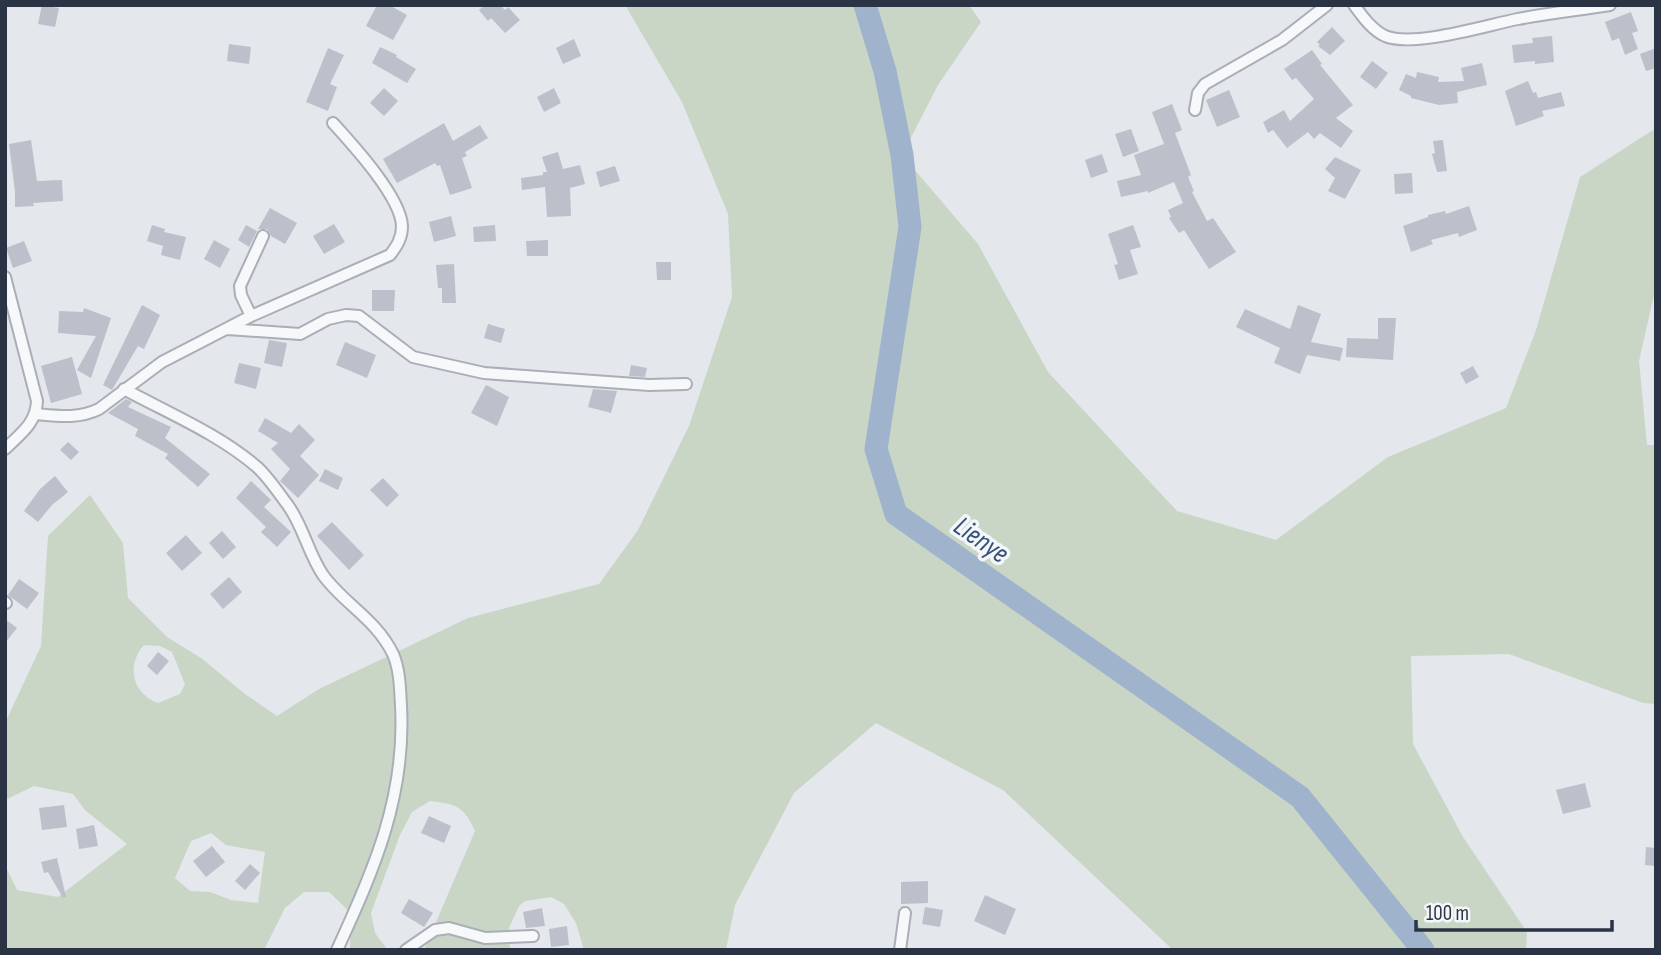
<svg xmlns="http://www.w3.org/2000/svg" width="1661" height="955" font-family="'Sofia Sans Condensed',sans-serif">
<rect width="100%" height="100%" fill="#e4e7ec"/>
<path fill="#c9d6c5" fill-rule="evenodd" d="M625,5H969L981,22L938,85L902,155L978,244L1048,372L1177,511L1276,540L1388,457L1506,408L1536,330L1580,177L1656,128V286L1639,361L1647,445H1656V704L1643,703L1509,654L1411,656L1413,744L1463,837L1527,932L1526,950H1173L1003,790L876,723L794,793L735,905L726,950H584L576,923L564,904L551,897L525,901L519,906L509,928L510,950H417L425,948L475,831C464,806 456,804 430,801L412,812L400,835L371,913L375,933L387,949L392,950H350L351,913L329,892H304L285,908L264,950H5V865L17,890L58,897L127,844L85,810L73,794L34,786L5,800V723L41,646L48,536L90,495L123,543L128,598L167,637L201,658L245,694L277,716L319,689L468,618L599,584L638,530L689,426L732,297L728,214L682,102ZM144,645L160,646L172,652L185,684L180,694L158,703C132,694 126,665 144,645ZM211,833L226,845L265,852L258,903L231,900L210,892L190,891L175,878L191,841Z"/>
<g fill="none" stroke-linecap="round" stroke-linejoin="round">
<path stroke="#9fb4cc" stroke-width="23" d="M865,5L885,71L902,155L910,227L876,449L896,514L1300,797L1423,950"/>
</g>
<path fill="#bbc0ca" d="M42,5L59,8L55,27L38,24Z
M377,5H389L407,15L393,40L366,26Z
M485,5H500L505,10L508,7L520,20L505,33L491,18L488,21L479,10Z
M1631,12L1638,31L1632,33L1638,49L1625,55L1619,38L1612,41L1605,22Z
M1332,27L1345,41L1330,55L1318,46L1320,45L1317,42Z
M1552,36L1554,62L1535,64V61L1514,63L1512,45L1533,43L1532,38Z
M574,39L581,56L563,64L556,48Z
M229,44L251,47L249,64L227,61Z
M380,47L397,55L396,57L416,69L407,83L372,63Z
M328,48L344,55L330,84L337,87L328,111L306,102Z
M1656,48V68L1646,71L1640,54Z
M1312,50L1322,64L1320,65L1353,105L1336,118L1353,131L1341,148L1320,133L1314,139L1308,132L1287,148L1273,130L1268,133L1263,122L1284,110L1290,121L1314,99L1296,78L1292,80L1284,69Z
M1372,61L1388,73L1376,89L1360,77Z
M1482,63L1487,85L1457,92L1458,103L1439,105L1411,98V96L1399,90L1406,74L1416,78L1417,72L1439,77L1438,82L1464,81L1461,68Z
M1528,81L1533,93L1536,92L1538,98L1561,92L1565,106L1542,111L1544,116L1516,126L1505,91Z
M384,88L398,101L384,116L370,103Z
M554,88L561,103L544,112L537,97Z
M1229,90L1240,117L1217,127L1206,100Z
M1172,104L1182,130L1175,133L1191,175L1188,177L1194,191L1192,192L1207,221L1213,218L1236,252L1209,269L1184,230L1179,233L1169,218L1171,217L1168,210L1183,203L1174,182L1148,193V191L1121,197L1117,181L1141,175L1134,155L1164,144L1152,112Z
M444,123L453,141L480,125L488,138L465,152L467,156L462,158L472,188L450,195L440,165L437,166L435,163L397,183L383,159Z
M1131,129L1139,151L1123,157L1115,134Z
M31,140L37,181L62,180L63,201L33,203L34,206L15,207V192L9,144Z
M1443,140L1447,171L1437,172L1432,154L1435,153L1433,141Z
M558,152L563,169L580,165L585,184L570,188L571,216L547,217L545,187L522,190L521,178L543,175V172H547L542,157Z
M1102,154L1108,172L1091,178L1085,160Z
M1335,157L1361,170L1345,199L1328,191L1335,178L1325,169Z
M615,166L620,181L600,187L596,172Z
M1412,173L1413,193L1395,194L1394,174Z
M1469,206L1477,230L1459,237L1458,233L1431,240L1433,244L1411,252L1403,226L1428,217V215L1445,211L1446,214Z
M270,208L297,223L285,244L271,236L267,229H258Z
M451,216L456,236L434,242L429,222Z
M334,224L345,242L324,254L313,236Z
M152,225L165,229L164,232L186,237L180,260L161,255L163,246L147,241Z
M246,225L257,231L249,247L238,240Z
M495,225L496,241L474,242L473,227Z
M1133,225L1141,247L1130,250L1138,274L1119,280L1114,265L1118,264L1108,234Z
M214,240L230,249L220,268L204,259Z
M548,240V256H527L526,241Z
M24,241L32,261L13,268L6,248Z
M656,262H671V280H657Z
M454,264L456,303H442V288H438L436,265Z
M372,290H395L394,311H372Z
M142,305L160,315L144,349L138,346L112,390L103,385Z
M1298,305L1321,314L1311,342L1343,348L1340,361L1307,355L1300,374L1274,363L1280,348L1236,327L1245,309L1290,329Z
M84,308L111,318L91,378L77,370L96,336L58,333L59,311L83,312Z
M1378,318H1396L1393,360L1346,357L1347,338L1378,339Z
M488,324L505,329L501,343L484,338Z
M269,340L287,343L282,367L264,363Z
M345,342L376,355L367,378L336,365Z
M72,357L82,394L51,403L41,366Z
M239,363L261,368L256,389L234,383Z
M631,365L647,368L645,377L629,376Z
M1473,366L1479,377L1466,384L1460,373Z
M486,385L509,397L497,426L471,413Z
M593,389L617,391L611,413L588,407Z
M126,399L132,402L128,407L171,427L165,438L210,474L198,487L165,458L168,454L135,436L138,429L108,413Z
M265,418L291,433L299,424L315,440L300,456L319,475L298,498L280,481L290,469L271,449L278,443L258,431Z
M68,442L79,452L71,460L60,450Z
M325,469L343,478L338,490L319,481Z
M55,476L68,492L52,505L38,522L24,511L40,489Z
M383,478L399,495L387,507L370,490Z
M251,481L271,500L264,507L291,532L277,547L261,532L266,527L236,498Z
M332,522L364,555L349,570L317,536Z
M222,531L236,547L223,559L209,543Z
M186,535L202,553L182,571L166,553Z
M229,577L242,592L223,609L210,594Z
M19,579L39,593L27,609L8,595Z
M5,619L17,628L5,643Z
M158,652L169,661L157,675L147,666Z
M1585,783L1591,807L1563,814L1556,790Z
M64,805L67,827L42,830L39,808Z
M429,816L451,826L444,843L421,833Z
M94,825L98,846L79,849L76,829Z
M212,846L225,862L206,877L193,861Z
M1646,847L1656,848V866L1645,865Z
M57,858L66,897L63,898L48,872L44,873L41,862Z
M250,864L260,873L245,890L235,881Z
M928,881V903L901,904V882Z
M985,895L1016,909L1005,935L974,921Z
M409,899L433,913L424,927L401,913Z
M925,907L943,910L940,927L922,924Z
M542,908L545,926L526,928L523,912Z
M567,926L569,945L551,947L549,929Z"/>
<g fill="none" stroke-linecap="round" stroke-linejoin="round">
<g stroke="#a9aeb7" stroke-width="14">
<path id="minor" d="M1354,5C1362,16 1372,30 1385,36C1414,48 1487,25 1518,19C1549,13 1579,10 1610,5
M1195,110L1198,93L1205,84L1282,40L1327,5
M5,277L37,401C36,424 20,434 5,449
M251,316L241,295L240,286L263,236
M227,329L300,334L328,319L346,315L359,316L413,357L484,373L649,385L686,384
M124,389C168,413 219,434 257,467C268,477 278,492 287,504C303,525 308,553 323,575C344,604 376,619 393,654C400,670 400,689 401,706C406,796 374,870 337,950
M36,414C58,416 79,419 99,409L162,362L251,316L390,255C397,246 402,238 402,226C401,197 352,144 333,123
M5,602L6,603
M406,950L435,930L449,928L485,938L533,936
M900,950L905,913"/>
</g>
<use href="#minor" stroke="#f7f8fa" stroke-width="10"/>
</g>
<g text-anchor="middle" stroke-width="7" stroke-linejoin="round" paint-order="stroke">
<g font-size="28" font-style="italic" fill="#34527a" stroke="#f4f6f9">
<text transform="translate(982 539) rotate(35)" y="10">Lienye</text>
</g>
</g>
<rect width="1661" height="955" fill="none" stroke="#2b3445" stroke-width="14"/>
<path d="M1416 920v10h196v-10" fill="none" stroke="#2b3445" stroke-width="3.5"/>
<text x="1426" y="920" font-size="21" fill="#2b3445" stroke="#f4f6f9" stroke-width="5" paint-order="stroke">100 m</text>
</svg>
